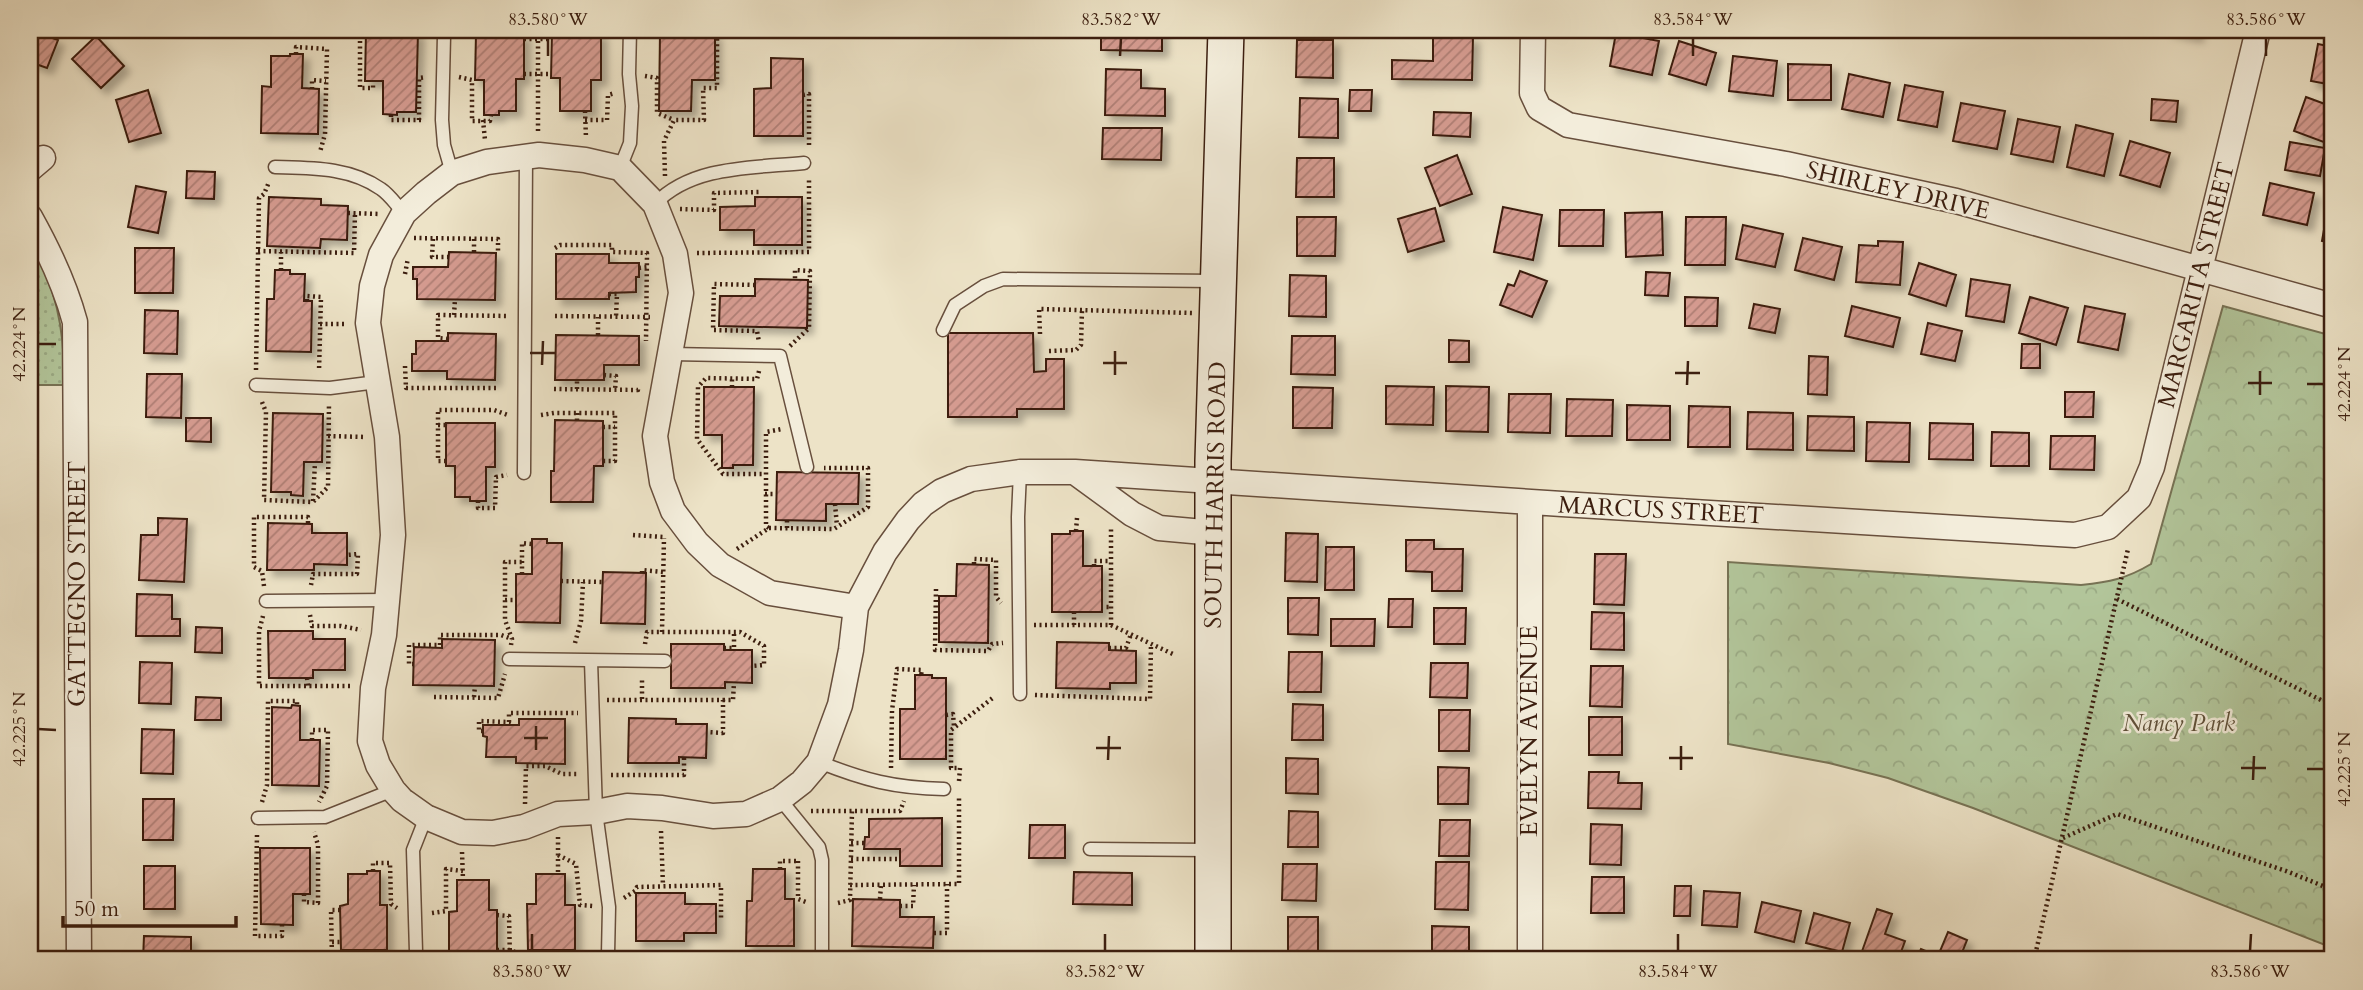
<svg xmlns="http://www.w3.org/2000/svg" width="2363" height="990" font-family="Cardo,serif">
<defs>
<pattern id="grass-dots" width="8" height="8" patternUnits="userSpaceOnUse" patternTransform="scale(1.75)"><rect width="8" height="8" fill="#b2c59a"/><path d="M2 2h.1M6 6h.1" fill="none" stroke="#9aa984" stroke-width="1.8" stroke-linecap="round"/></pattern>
<pattern id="forest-crowns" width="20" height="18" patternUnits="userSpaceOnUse" patternTransform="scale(1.75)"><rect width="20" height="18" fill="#b2c59a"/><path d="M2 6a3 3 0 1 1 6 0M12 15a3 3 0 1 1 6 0" fill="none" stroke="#9aa984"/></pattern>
<pattern id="building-hatch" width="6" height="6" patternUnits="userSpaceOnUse" patternTransform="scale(1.75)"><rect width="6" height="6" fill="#d59b90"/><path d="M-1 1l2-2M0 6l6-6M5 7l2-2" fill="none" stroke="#ae7e74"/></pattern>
<filter id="shadow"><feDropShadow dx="6" dy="6" stdDeviation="3.5" flood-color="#0004"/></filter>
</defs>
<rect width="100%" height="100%" fill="#ede3c7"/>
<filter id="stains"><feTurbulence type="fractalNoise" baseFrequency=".00286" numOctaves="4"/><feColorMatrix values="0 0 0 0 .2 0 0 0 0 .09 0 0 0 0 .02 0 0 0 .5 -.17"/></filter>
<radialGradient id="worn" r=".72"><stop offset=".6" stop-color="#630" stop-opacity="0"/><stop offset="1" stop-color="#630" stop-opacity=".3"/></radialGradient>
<path fill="url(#grass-dots)" stroke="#777254" stroke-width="2" d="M30,246C58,286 65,337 64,385H30Z"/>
<path fill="url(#forest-crowns)" stroke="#777254" stroke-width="2" d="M2223,306L2333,336V948L1973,808L1888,778L1829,763L1728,744V562L2081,585C2109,582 2126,579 2151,564Z"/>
<path fill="url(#building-hatch)" stroke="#3c1e0f" stroke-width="2" filter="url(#shadow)" d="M30,30L58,40L47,68L30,62Z
M1101,30H1162V51L1101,50Z
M1598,30H1622L1621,34L1659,41L1652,75L1610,66L1616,33Z
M2166,30H2198L2197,36Z
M366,31L418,32L416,112H397V115L383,114V81H365Z
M552,32L601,33V80H591V111H560V78H551Z
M660,33L715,34V80H692L691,111H659Z
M476,34H524V79H516V111H499V115H484V80H475Z
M96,36L124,66L101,88L72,59Z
M1433,37H1473L1472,80L1392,79V60L1433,61Z
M1297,40H1333V78L1296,77Z
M1679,41L1716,53L1706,85L1669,74Z
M2318,44L2333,47V85L2311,81Z
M290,54H303L302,88L319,89L318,134L261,133L262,86L271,87V56H290Z
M1733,56L1777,61L1773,96L1729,91Z
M771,58L803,59V136H754V89L771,88Z
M1788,64L1831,65V100H1788Z
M1106,69L1141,70V88L1165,89V116L1105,115Z
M1849,74L1890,83L1883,117L1842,109Z
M1905,85L1943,92L1937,127L1898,120Z
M148,90L161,133L129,142L116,100Z
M1350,90H1372L1371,111H1349Z
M2306,97L2333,107V132L2329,144L2294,131Z
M1300,98L1338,99V138L1299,137Z
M2152,99L2178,101L2176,122L2151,120Z
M1961,103L2005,111L1997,149L1953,141Z
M1434,112L1471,113L1470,137L1433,135Z
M2018,119L2060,127L2053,162L2011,154Z
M2076,125L2113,134L2104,176L2067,167Z
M1103,128H1162L1161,160L1102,159Z
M2130,141L2170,153L2160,187L2120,175Z
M2290,142L2325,148L2320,176L2285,170Z
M2333,152V181L2328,180Z
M1457,155L1472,194L1440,206L1425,168Z
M1297,158H1334V197H1296Z
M187,171L215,172L214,199L186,198Z
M2270,183L2314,193L2307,225L2263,215Z
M136,186L166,192L158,233L128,227Z
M269,197L321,199V205L348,206L347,240L321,239L320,248L267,246Z
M755,197H802V245H754V230H720V207L755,206Z
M1503,207L1542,215L1533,260L1494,252Z
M2328,207H2333V243L2322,241Z
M1435,208L1444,241L1408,252L1398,219Z
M1560,210H1604L1603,246H1559Z
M1662,212L1663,255L1626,257L1625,213Z
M1297,217H1336L1335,256H1297Z
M1686,217H1726L1725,265H1685Z
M1743,225L1783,234L1775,267L1736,259Z
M1803,238L1842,247L1834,280L1795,270Z
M1878,241L1903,242L1900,285L1856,282L1859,245L1878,246Z
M135,248H174L173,293H135Z
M449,252L496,253L495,300L417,299V279H413V267H448Z
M556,254H609V263H639V277H636V292L609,293V299H556Z
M1919,263L1956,275L1946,306L1909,294Z
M275,270H290V274H305L304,301H312L311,352L266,351L267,299H274Z
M1520,271L1547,281L1532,317L1500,305L1508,284L1514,286Z
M1646,272L1670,273L1668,296L1645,295Z
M1290,275L1326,276V317L1289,316Z
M755,279L808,280L807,328L719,326L720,296H755Z
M1971,279L2010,285L2004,322L1966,316Z
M1685,297L1718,298L1717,326H1685Z
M2030,297L2068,308L2056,345L2019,333Z
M1754,304L1780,309L1775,333L1749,328Z
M1852,306L1900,318L1893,347L1845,336Z
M2085,306L2125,314L2118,350L2078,342Z
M145,310L178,311L177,354L144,353Z
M1928,323L1962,331L1955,361L1921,354Z
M448,333L496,334L495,380L447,379V371H412V354H416V341H448Z
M948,333H1033L1034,372L1046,371V359H1064V409H1017V417H948Z
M556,335L639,336V365H604V380H555Z
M1292,336H1335V375L1291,374Z
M1449,340L1469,341V362H1449Z
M2022,344H2040V368H2021Z
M1809,356L1828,357L1827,395L1808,394Z
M147,374H182L181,418L146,417Z
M1386,386L1434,387L1433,425L1386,424Z
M1446,386L1489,387L1488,432L1446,431Z
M704,387H754L753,465H733V468H722V435H704Z
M1293,387L1333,388L1332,428H1293Z
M2065,392H2094L2093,417H2065Z
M1509,394H1551L1550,433L1508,432Z
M1567,399L1613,400L1612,436H1566Z
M1627,405L1670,406V440H1627Z
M1689,406L1730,407V447H1688Z
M1748,412L1793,413V450L1747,449Z
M273,413L323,414L322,462H304L303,496L291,495V492H271Z
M1808,416L1854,417V451L1807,450Z
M186,418H211V442L186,441Z
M555,420L603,421V466H594L593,502H551V471H554Z
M1867,422L1910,423L1909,462L1866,461Z
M446,423H495V467H486V501H470V497H455V466H446Z
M1930,423L1973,424V460L1929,459Z
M1992,432L2029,433V466H1991Z
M2051,436H2095L2094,470L2050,469Z
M777,472L859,473L858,504H826V521L776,520Z
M158,518L187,519L184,582L139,580L141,535H158Z
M268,523L312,524V533H347V565L314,564V570H267Z
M1070,531H1083V566H1102V612H1052V534H1070Z
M1286,533L1318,534L1317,582L1285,581Z
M532,539H547V543H562L560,623L516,622V574H532Z
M1406,540H1434V549H1463L1462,591H1432V572L1406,571Z
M1326,547H1354V590H1325Z
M1595,554H1626L1624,605L1594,604Z
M957,564L989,565L988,643L939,642V596H956Z
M603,572L646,573L645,624L601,623Z
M137,594L172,595V619H180V636H136Z
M1288,598H1319L1318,635L1288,634Z
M1389,599H1413L1412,627H1388Z
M1434,608H1466L1465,644H1434Z
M1592,612L1624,613V650L1591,649Z
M1331,619H1375L1374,646H1331Z
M196,627L222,628V653L195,652Z
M268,631H313V639H345V670H313V678H269Z
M442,639L495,640L494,686L413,685L414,647L442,648Z
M1057,642L1109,643V650L1136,651V683H1110V689L1056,688Z
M671,644H724V650H752V683L725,682V688H671Z
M1289,652H1322L1321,692H1288Z
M140,662L172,663L171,704L139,703Z
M1431,663H1468L1467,698L1430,697Z
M1591,666H1623L1622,707L1590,706Z
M915,675H932V678H946V759H900V709H915Z
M196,697L221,698V720H195Z
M1293,704L1323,705V740H1292Z
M292,705L300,706V740H320L319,786L272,785V707L291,708Z
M1439,710H1470L1469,751H1439Z
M1589,717H1622V755H1589Z
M629,718L676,719V724H707L706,758L679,757V763H628Z
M519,719H565V764L516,763V757H486L487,737L483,736V725H519Z
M142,729L174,730L173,774L141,773Z
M1286,758L1318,759V794L1286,793Z
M1438,767L1469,768L1468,804H1438Z
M1589,772H1619L1618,783H1642L1641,809L1588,808Z
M143,799H174L173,840H143Z
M1289,811L1318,812V847H1288Z
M942,818V866H900V849H864L865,837H869V819Z
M1440,820H1470L1469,856H1439Z
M1591,824L1622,825L1621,865L1590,864Z
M1030,825H1065V858H1029Z
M260,848H310V894H293V925L261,924Z
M1436,862H1469L1468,910L1435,909Z
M1283,864H1317L1316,901L1282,900Z
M144,866H175V909H144Z
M753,869H785V899H794V946H746L747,901H752Z
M367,871H380V905H387V950H341L340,906L348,904V874H367Z
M1074,872L1132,873V905L1073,904Z
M536,874H565V905H575V950H528L527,904H536Z
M1592,877H1624V913H1591Z
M457,880H489V910H497V955H449V912L457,911Z
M1675,886H1691L1690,916H1674Z
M1704,891L1740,893L1737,927L1702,925Z
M636,893H685V904H716V933H684V941H636Z
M853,899L900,900V917H934L933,948L852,946Z
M1762,902L1801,911L1794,942L1755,932Z
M1877,909L1892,914L1885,934L1905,941L1898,960H1869L1860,957Z
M1814,913L1850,923L1842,952L1806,943Z
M1288,917H1318V953L1288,952Z
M1432,926L1469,927V960H1432Z
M1948,932L1967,940L1959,960H1916L1921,949L1938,956Z
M144,936L191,937V960H143Z"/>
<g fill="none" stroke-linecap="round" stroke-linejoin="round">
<g stroke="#684f3d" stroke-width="15">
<path id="service" d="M444,36L442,120L444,145L452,173
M275,167C311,168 350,167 381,189C390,195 397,206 404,213
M620,168L630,143L632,106L629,74L630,30
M655,204C692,165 754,168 804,163
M943,330L955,305L984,286L1003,279L1215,281
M671,354L780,356L807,467
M256,385L330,388L377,382
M524,473L526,157
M266,601L388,600
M509,659L665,661
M591,661L596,812L609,907L608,954
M1020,694L1018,517L1020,472
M819,762C864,780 894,788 944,789
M780,799L819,847L822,860V955
M258,818L325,817L393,790
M1090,849L1209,850
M416,952L413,850L426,817"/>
</g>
<g stroke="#684f3d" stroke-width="27">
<path id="minor" d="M1533,30L1532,93L1539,108L1568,125L1786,164L1956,201L2333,306
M30,169L43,158
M30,217C49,251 65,285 75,322L79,960
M1076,473L1132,514L1159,528L1215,533
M856,607L770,593L720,565L697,543L673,511L662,482L655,436L681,293L675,254L655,204L620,168L585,160L539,155L487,162L452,173L426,193L404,213L381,255L372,286L368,323L387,437L393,535L384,635L373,688L370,741L378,765L393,790L402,800L426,817L462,832L493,833L524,827L558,814L596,812L627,806L662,808L713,816L746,814L780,799L802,782L819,762L840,705L851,650L856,607L885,552L908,520L923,504L942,491L971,479L1020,472H1075L1562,504L2075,535L2108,527L2139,498L2152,467L2258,30
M1530,960V502"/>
</g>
<g stroke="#3c1e0f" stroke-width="38">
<path id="secondary" d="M1213,960V461L1226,30"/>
</g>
<path stroke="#3c1e0f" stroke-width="4.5" stroke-dasharray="2 3.5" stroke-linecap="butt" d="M360,30V88H373V81
M538,30V134
M685,30V33
M524,39H552
M296,54V47L327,49L325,134L320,152
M524,74H551
M645,76L657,78V113L674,120
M459,77L472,80V121H490L491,115
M312,89V80L326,81
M803,95L809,94V147
M585,111L586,138
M391,115V120H422
M419,120V78L426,77
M483,120L485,140
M585,120H607L608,95L615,93
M665,176L664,141L674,120H704L703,88H717V30
M680,209L714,210V193L759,192
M348,213L380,214
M414,238L498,239V252
M433,239L432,257H449
M555,248L560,245H612V252L647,253L646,341
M258,251L354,253L355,213
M474,252V239
M697,253L809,252V177
M639,268L649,267
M281,270V252
M405,274L408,258
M755,285L714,284L713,330L757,331L759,342
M609,294H617L616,317
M307,301V296L321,297L319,371
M454,315L455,299
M555,316L650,317
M320,324H347
M1040,334L1039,309L1192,313
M598,335V317
M448,339L438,338V315L509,316
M790,346L809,328L810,271L795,270V280
M1049,351L1076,350L1081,345L1082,310
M405,366L406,388H496
M256,370L259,198L264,194L269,182
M759,371L757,379L706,378L698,387L697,439L723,474H765
M604,375L616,376L615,390
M732,387V378
M554,389L638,390V388
M577,389V380
M262,402L266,412L264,500L313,502L328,487L329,403
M577,413V421
M541,415L554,413H615V461H603
M438,425H446
M603,427H615
M328,436L366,437
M446,461H438V410H494L508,415
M765,494H777
M313,501L315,462
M478,501V508H495L496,477L507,475
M835,504L837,526
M769,528L834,529L868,507V468H824
M787,528V520
M1076,531L1077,518
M633,535L663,537
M737,549L769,528L766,526V432L782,429
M974,564V559L996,560V597L1001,603
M1094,566V561H1111
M642,573V570L663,572
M522,574V543L532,544
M561,581L602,582
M311,585L313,574H357L358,554L347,555
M264,586L262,571L254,567V517H308V524
M936,589L935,650L988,651L992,644L1003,643
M2117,599L2333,706
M505,600H516
M1101,607H1111
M310,615L312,626H341L361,630
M263,616L259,631V686H350
M1034,625H1111V528
M1074,625V612
M1111,625L1175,655
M662,632L664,538
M575,643L581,621L583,582
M645,644L647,632H740L764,646V665L752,666
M511,645L512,639L505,620V562H522
M724,648H734V632
M1109,648H1126L1131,634
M414,664H409V645H440V635H501L512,639
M307,678L308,686
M1035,695L1150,699L1151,644
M434,697L498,698L505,674
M474,697L475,686
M642,699V677
M607,700H723V733L707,732
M723,700H733L734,682
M946,715L953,714L954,727
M483,731H479V721L509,722V713H578
M312,740V730H328L327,786L319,802
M891,768L892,711L897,669L922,670L921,675
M611,775H684V757
M959,781L960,768H951V730L994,697
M262,802L267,785L268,701H297V705
M525,804L526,766H545L562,774H578
M811,811H900L904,801
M661,831L663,886
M257,835L255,936H282V924
M558,837V874
M2063,838L2117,814L2286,871L2333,890
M851,843H864
M462,852L463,880
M558,855L576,864L580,905L593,906
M851,859H900
M798,861V899L806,902
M780,869V861H798
M373,871V863H390L391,904L397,908
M850,885L959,884V797
M304,894V902L318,903V845L314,832
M624,898L635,891L637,887L721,885V919
M880,899L881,885
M838,903L850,900L852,811
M900,906H913L914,885
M340,910H331L332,959H386L399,956
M432,913L446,911V869L463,871
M497,915L509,916L510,960
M934,933H947V884
M332,942H340
M497,950H510L528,957L593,955
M837,954H892
M432,956L442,958L443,960
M2034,960L2128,549"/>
<use href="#service" stroke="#f3eddb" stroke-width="12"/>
<use href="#minor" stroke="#f3eddb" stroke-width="24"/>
<use href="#secondary" stroke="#f3eddb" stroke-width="35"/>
</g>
<path fill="none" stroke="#3c1e0f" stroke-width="2.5" d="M548,56V38M1120,56L1121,38M1693,56V38M2266,56V38M38,344H56M530,353H555M1103,363H1127M542,365L543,341M1675,373H1700M1115,375V351M2248,383H2272M2307,384H2324M1687,385L1688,361M2260,395V371M38,729L56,730M524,738H548M1096,748H1121M536,750V726M1669,758H1693M1108,760L1109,736M2241,768H2266M2307,769H2324M1681,770V746M2253,780L2254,756M532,951V934M1105,951V934M1678,951V934M2250,951L2251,934"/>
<g text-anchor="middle" stroke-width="5" stroke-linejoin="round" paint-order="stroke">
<g font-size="24" fill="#3c1e0f" stroke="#f3eddb">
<text transform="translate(1898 190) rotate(13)" y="8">SHIRLEY DRIVE</text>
<text transform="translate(2196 285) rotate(-76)" y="8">MARGARITA STREET</text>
<text transform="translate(1215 495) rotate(-89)" y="8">SOUTH HARRIS ROAD</text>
<text transform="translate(1661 510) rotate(3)" y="8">MARCUS STREET</text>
<text transform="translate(77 584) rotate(-90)" y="8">GATTEGNO STREET</text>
<text transform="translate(1529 731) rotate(-90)" y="8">EVELYN AVENUE</text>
</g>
<g font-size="24" font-style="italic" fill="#5f5039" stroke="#f3eddb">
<text x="2179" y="731">Nancy Park</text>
</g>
</g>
<rect width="2363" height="990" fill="none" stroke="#ede3c7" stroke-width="77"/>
<path d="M63 916v10h173v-10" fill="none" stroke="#3c1e0f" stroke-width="3.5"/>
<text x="74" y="916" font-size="21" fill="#3c1e0f" stroke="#f3eddb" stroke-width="5" paint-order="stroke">50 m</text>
<rect x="38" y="38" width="2286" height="913" fill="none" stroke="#3c1e0f" stroke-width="2.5"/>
<g font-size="18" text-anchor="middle" fill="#3c1e0f">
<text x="548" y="25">83.580°W</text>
<text x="1121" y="25">83.582°W</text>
<text x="1693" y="25">83.584°W</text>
<text x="2266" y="25">83.586°W</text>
<text transform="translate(19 344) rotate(-90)" y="6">42.224°N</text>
<text transform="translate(2344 384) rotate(-90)" y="6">42.224°N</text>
<text transform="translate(19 729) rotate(-90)" y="6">42.225°N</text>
<text transform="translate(2344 769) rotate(-90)" y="6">42.225°N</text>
<text x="532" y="977">83.580°W</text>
<text x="1105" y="977">83.582°W</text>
<text x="1678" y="977">83.584°W</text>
<text x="2250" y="977">83.586°W</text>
</g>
<rect width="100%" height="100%" filter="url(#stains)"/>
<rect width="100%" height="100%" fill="url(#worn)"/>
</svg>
